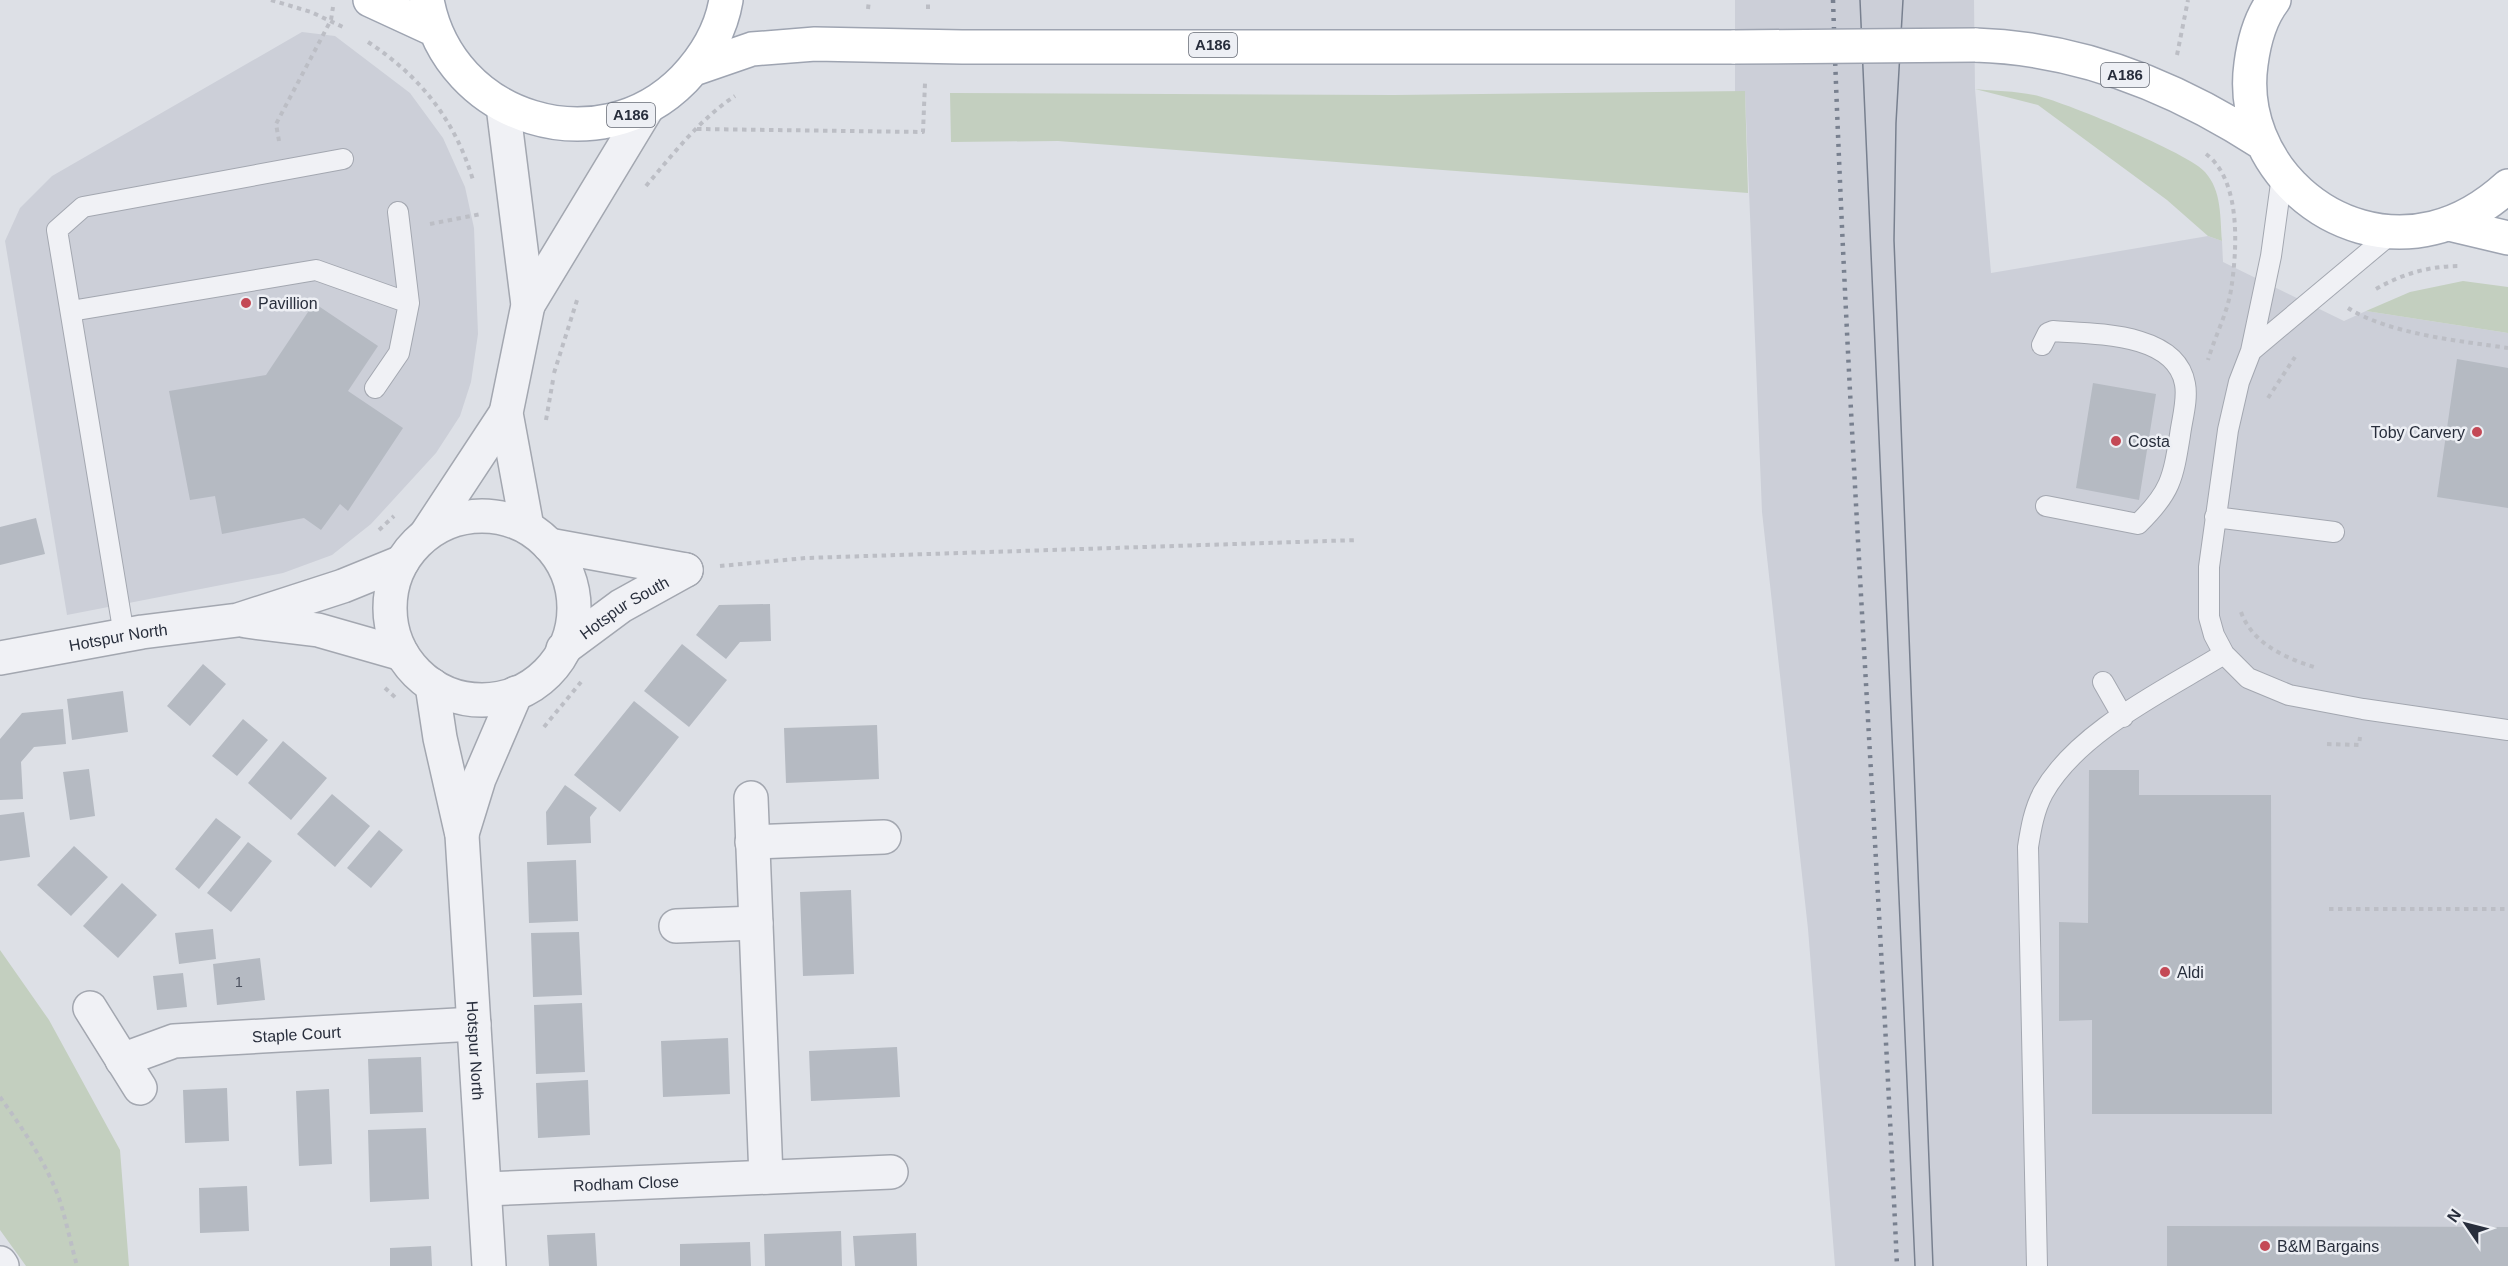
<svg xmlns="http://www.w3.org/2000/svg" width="2508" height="1266" font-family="Arial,sans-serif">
<rect width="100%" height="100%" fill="#dde0e6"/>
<path fill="#cccfd8" d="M1735,0H1974L1975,89L1991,273L2208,236L2222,241L2223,262L2344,321L2366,311L2508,333V1266H1835L1808,929L1762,512L1745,92H1735Z
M302,32L335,36L410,93L443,138L465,187L474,228L478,334L471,382L460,416L436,453L371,524L332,555L283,573L67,615L5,241L20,208L52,176Z"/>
<path fill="#c3cfbf" d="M1975,89C1994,91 2015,91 2034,95C2060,100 2191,154 2205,172C2222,191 2220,217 2222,241L2208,236L2167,200L2038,105Z
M1745,91L1748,193L1058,141L951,142L950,93L1394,95Z
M2463,281L2508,287V333L2366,311L2410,292Z
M0,950L49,1020L120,1150L129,1266H26L0,1230Z"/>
<path fill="#b5bac2" d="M314,303L378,346L348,391L403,428L348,511L340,504L321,530L304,518L222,534L215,496L190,500L169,391L266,375Z
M2457,359L2508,368V508L2437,497Z
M2093,383L2156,394L2139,500L2076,488Z
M36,518L45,554L0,565V527Z
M770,604L771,641L740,642L726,659L696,635L719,605Z
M682,644L727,680L689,727L644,691Z
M203,664L226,684L190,726L167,706Z
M123,691L128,732L72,740L67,699Z
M634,701L679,737L620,812L574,775Z
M63,709L66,744L34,747L21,762L23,799L0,800V739L22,713Z
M243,719L268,740L237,776L212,756Z
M877,725L879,779L786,783L784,728Z
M283,741L327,778L291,820L248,783Z
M89,769L95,816L70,820L63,772Z
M2089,770H2139V795H2271L2272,1114H2092V1020L2059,1021V922L2088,923Z
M565,785L597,808L590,817L591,843L547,845L546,812Z
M332,794L370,826L335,867L297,834Z
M24,812L30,857L0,861V815Z
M216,818L241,837L199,889L175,869Z
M379,830L403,850L371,888L347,868Z
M248,842L272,861L231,912L207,893Z
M74,846L108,877L71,916L37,885Z
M576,860L578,921L529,923L527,862Z
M122,883L157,915L118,958L83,926Z
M851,890L854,974L803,976L800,892Z
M213,929L216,959L179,964L175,933Z
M579,932L582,995L533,997L531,933Z
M260,958L265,1000L217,1005L213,964Z
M183,973L187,1007L157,1010L153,976Z
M582,1003L585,1072L536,1074L534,1005Z
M728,1038L730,1094L663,1097L661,1041Z
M897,1047L900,1097L811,1101L809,1051Z
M421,1057L423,1112L370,1114L368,1059Z
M588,1080L590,1135L538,1138L536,1083Z
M227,1088L229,1141L185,1143L183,1090Z
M329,1089L332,1164L299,1166L296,1091Z
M426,1128L429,1199L370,1202L368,1130Z
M247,1186L249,1231L200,1233L199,1188Z
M2167,1226L2508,1227V1266H2167Z
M841,1231L842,1266H765L764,1234Z
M595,1233L597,1266H549L547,1235Z
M916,1233L917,1266H855L853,1236Z
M750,1242L751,1266H680V1244Z
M431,1246L432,1266H390V1248Z"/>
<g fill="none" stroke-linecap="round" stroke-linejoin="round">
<g stroke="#a3a7b0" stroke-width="22">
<path id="service" d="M2282,176L2271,256L2251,351L2239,382L2228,430L2209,567V617L2214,635L2224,654L2248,678L2289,695L2363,709L2508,730
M71,311L316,270L409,303
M2042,345L2048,333L2053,331C2093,334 2176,332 2185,384C2188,400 2182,419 2180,435C2173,478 2171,492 2138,524L2046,506
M2251,351L2393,232
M375,388L399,353L409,303L398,212
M2215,517L2334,532
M124,635L57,230L83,207L343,159
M2103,682L2123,717
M2037,1266L2028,847C2031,828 2034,810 2043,793C2078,731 2164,691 2224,654"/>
</g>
<g stroke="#a3a7b0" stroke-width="36">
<g id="minor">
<path d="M549,545L686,570"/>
<path d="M246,621L318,630L402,654"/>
<path id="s1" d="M563,649L621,606L686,570"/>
<path id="s2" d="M0,658L142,632L238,620L343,586L402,562"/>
<path d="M751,798L766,1177"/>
<path d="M752,842L884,837"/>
<path d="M676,926L756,923"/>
<path d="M90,1008L140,1088"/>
<path id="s3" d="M122,1060L174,1041L474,1024"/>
<path id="s4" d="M485,1189L891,1172"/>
<path d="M0,1263L2,1266"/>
</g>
</g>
<g stroke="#a3a7b0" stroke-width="36">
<g id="tertiary">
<path d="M503,106L528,305L506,413L527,527"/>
<path d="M528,305L646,110"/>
<circle cx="482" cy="608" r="92"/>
<path d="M427,533L506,413"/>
<path id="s5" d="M432,685L440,738L462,835L489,1266"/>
<path d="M462,834L479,779L516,693"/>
</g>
</g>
<g stroke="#9ea4b1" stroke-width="36">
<path id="primary" d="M370,0L435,30
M427,0C449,120 599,166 684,79C705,57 721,30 726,0
M2274,0C2260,18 2254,41 2251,64C2237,164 2334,252 2433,228C2462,221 2486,206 2508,186
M1975,45C2078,48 2176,87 2262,143
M694,69L752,49L815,44L962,47H1735
M2449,224L2508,238"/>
</g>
<path stroke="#bcbec5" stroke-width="4" stroke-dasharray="4.5 4.5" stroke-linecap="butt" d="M271,0L311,12L343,27
M868,9L869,0
M928,9V0
M368,42C420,76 455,120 473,180
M2177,55L2188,0
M697,129L923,132L925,83
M279,141L276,124L331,20L333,7
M2206,154C2242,181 2237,251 2231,290C2227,314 2215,336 2208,360
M646,186C673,154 700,119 735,96
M430,224L481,214
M2376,289C2402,274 2429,266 2460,266
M2348,308C2389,334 2460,341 2508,348
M554,373L578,297
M2268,398L2295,357
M546,420L553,380
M379,530L394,516
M720,566L806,558L1358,540
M2241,612C2252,643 2285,658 2314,667
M385,688L397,699
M544,727L581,682
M2327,744L2359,745L2360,737
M2329,909H2508
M0,1097C23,1129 45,1161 59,1198C66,1220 71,1244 77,1266"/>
<use href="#service" stroke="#f0f1f5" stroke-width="20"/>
<use href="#minor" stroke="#f0f1f5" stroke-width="33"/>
<use href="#tertiary" stroke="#f0f1f5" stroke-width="33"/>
<use href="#primary" stroke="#fff" stroke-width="33"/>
<path stroke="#78808f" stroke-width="1.5" d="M1860,0L1915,1266
M1903,0L1896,123L1894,240L1933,1266"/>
<path stroke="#78808f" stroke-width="4.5" stroke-dasharray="3 6" stroke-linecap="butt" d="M1833,0C1847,422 1878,844 1897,1266"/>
<g stroke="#9ea4b1" stroke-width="36" stroke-linecap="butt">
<path id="primary-bridge" d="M1735,47L1975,45"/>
</g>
<use href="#primary-bridge" stroke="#fff" stroke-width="33"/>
</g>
<g fill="#c44956" stroke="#edeff4" stroke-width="2">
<circle cx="246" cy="303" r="6"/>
<circle cx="2477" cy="432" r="6"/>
<circle cx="2116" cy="441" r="6"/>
<circle cx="2165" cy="972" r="6"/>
<circle cx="2265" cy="1246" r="6"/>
</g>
<g text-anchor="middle" stroke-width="5" stroke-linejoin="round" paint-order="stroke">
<g font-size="14" fill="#4b515e">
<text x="239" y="987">1</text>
</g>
<g fill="#edeff4" stroke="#636873" stroke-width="1.5">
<rect x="1189" y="33" width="48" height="24" rx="4.5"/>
<rect x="2101" y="63" width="48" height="24" rx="4.5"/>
<rect x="607" y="103" width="48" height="24" rx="4.5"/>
</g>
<g font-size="15" font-weight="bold" fill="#282e3c">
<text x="1213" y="50">A186</text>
<text x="2125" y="80">A186</text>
<text x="631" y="120">A186</text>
</g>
<g font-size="16" fill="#282e3c" stroke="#edeff4" text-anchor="start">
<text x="258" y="309">Pavillion</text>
<text x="2465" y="438" text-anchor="end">Toby Carvery</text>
<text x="2128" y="447">Costa</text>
<text x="2177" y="978">Aldi</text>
<text x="2277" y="1252">B&amp;M Bargains</text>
</g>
<g font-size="16" fill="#282e3c" stroke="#edeff4">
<text dy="6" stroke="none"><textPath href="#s1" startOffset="74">Hotspur South</textPath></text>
<text dy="6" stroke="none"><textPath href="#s2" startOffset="120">Hotspur North</textPath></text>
<text dy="6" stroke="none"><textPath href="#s3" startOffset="178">Staple Court</textPath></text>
<text dy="6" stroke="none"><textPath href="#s5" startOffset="369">Hotspur North</textPath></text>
<text dy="6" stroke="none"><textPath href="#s4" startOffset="141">Rodham Close</textPath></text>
</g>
</g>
<g transform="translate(2466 1224) rotate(305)" stroke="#edeff4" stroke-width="4.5" paint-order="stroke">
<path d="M0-4.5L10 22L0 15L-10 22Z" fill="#282e3c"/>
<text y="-9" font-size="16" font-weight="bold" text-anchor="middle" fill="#282e3c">N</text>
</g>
</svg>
